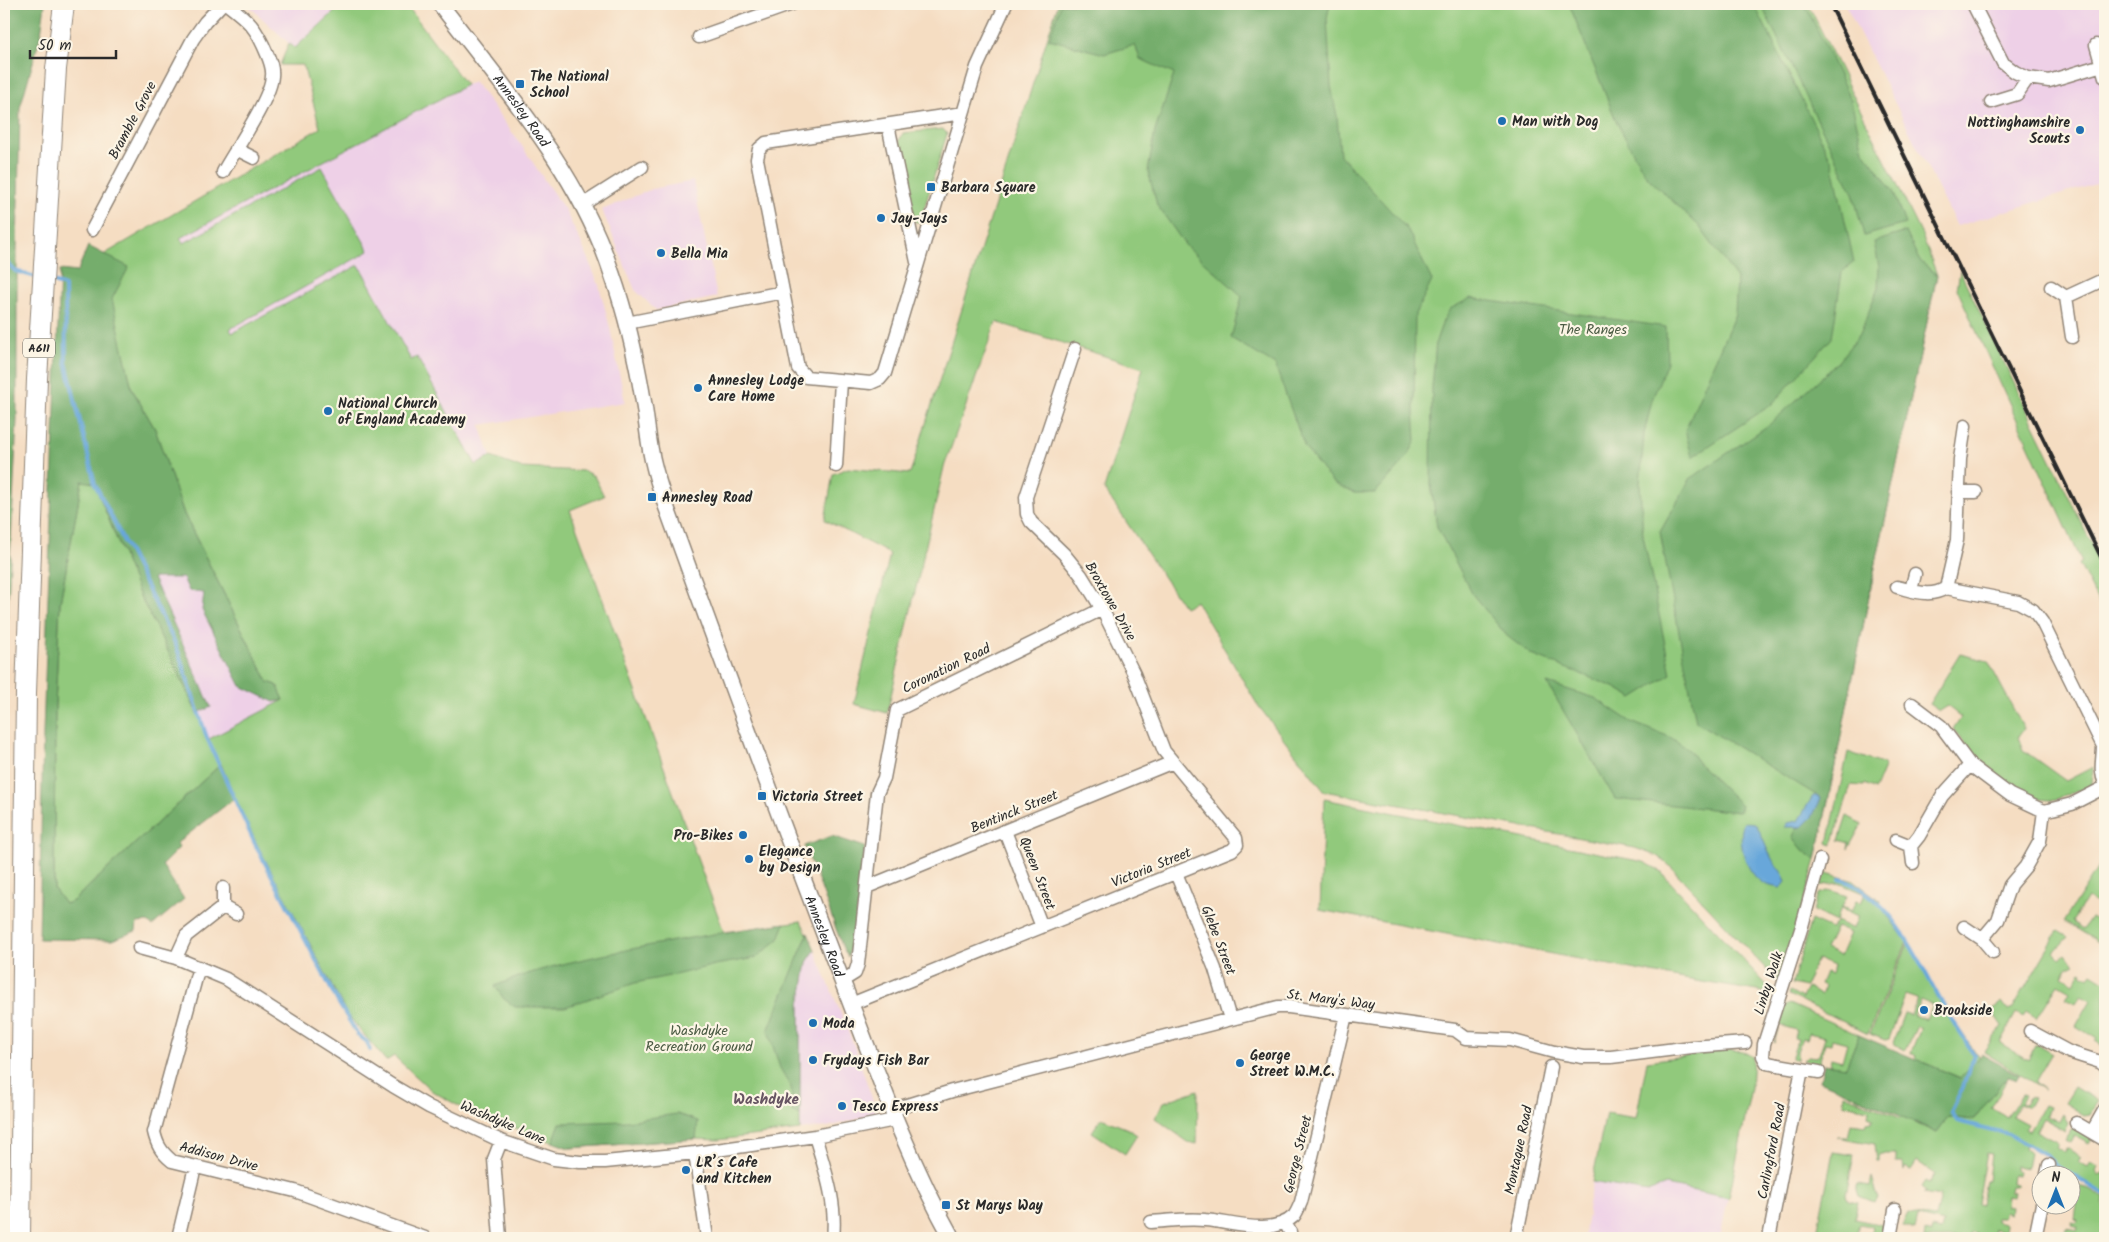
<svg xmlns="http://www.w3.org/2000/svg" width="2109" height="1242" font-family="Kalam,sans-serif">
<rect width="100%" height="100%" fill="#fcf5e5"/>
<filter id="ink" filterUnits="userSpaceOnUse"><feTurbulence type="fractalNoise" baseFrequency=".02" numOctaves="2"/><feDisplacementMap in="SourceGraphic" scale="10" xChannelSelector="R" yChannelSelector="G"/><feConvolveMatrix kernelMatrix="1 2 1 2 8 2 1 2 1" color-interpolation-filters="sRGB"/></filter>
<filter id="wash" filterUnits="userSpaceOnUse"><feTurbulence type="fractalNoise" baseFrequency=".0096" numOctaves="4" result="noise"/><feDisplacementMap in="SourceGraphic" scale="20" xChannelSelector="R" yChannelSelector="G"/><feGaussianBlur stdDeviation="1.12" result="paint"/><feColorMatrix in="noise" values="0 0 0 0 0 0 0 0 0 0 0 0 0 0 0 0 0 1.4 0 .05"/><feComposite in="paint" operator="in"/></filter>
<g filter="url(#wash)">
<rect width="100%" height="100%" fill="#f5ddc2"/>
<path fill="#eed0e7" d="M247,4H343L295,49Z
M1845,4H2105V181L1957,226Z
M474,81L522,146L547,184L565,210L581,243L599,285L610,328L625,402L480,425L491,457L476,465L284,700L209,739L94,483L180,238Z
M693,181L717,297L656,310L635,290L602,210L652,189Z
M815,950L856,1051L876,1110L873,1115L827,1127L800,1130V1005L807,961Z
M1730,1050L1742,1051L1750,1088L1720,1238H1583L1588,1215L1587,1209L1606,1113L1636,1118L1647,1061Z"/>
<path fill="#91c97c" stroke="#5e7a54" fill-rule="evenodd" d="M343,4H406L466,85L180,238L184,243L322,167L369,251L230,329L232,333L359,265L411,360L417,357L476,465L491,457L521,468L584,471L594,476L604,496L570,510L724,932L801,921L815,950L807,962L800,1005V1130L718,1140L696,1139L569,1148L464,1109L432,1091L394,1056L386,1061L347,1014L256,842L220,765L73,901L65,904L54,889L55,706L60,603L82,480L94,483L139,594L168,651L209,739L284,700L277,685L268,682L184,514L155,429L132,389L111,299L98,258L320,128L303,65H280L289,43L295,48Z
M1058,4H1808L1922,235L1937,275L1873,577L1816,860L1779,983L1669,865L1657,856L1635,848L1324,791L1257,704L1196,601L1184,607L1104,489L1143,368L996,322L944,467L887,713L854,704L890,554L825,520L833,474L848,468L910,474Z
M943,129L947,134L920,222H915L899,141L903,133Z
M1960,271L2105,572V608L2102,609L2079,564L2082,562L1957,289Z
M1960,654L1988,661L2024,729L2018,737L2023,750L2066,781L2093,767L2092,785L2080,792L2077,790C2068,795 2059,800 2048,800C2012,799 1974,755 1953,729L1961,717L1947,706L1939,711L1929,704Z
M1848,752L1885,765L1875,789L1865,784L1864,786L1851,785L1832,845L1828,843Z
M1324,799L1644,862L1659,870L1775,994L1684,979L1320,910Z
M1847,816L1862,824L1848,849L1849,843L1839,840Z
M2105,856V908L2087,898L2072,922L2083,929L2091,917L2100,922L2098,927L2105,931V946L2064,921Z
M1820,871L1854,881L1881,901L1879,904L1907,942L1868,1034L1789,995L1790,991L1802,998L1807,988L1821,995L1825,986L1820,984L1825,972L1831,974L1833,966L1817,959L1805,987L1792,984L1811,920L1831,929L1836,922L1813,911L1818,894L1829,890L1847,896L1842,907L1851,911L1856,901L1861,903L1865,894L1839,883L1816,886ZM1841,909L1858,916L1853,929L1836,921ZM1836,927L1850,933L1840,956L1825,949Z
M2058,931L2068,937L2054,952L2060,958L2065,954L2075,964L2067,968L2062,976L2074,983L2081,971L2083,972L2082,974L2089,978L2092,974L2105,982V1047L2095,1041L2097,1039L2076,1026L2091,1000L2081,995L2076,1003L2066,998L2070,991L2058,984L2037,1018L2026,1011L2023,1017L2016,1013L2000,1043L2028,1060L2037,1044L2052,1053L2035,1082L2045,1090L1984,1052L2002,1026L1991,1010L2002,1002L2008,1010L2013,1008Z
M1909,941L1938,993L1936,996L1979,1057L1961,1078L1915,1059L1916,1056L1911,1053L1921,1028L1917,1026L1905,1050L1893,1043L1904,1013L1911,1015L1917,999L1905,995L1889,1039L1885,1040L1870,1034ZM1920,1000L1933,1005L1927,1020L1914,1015Z
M1790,1004L1859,1035L1846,1067L1830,1065L1831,1058L1842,1061L1847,1043L1832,1039L1831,1044L1825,1043L1819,1063L1803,1060L1808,1056L1816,1057L1819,1055L1825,1037L1809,1033L1807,1039L1802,1038L1797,1052V1060L1791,1059L1798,1039L1794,1038L1796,1030L1779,1025L1774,1043L1783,1008Z
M1730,1050L1742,1051L1753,1057L1751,1088L1729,1198L1666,1185L1647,1192L1592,1182L1606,1113L1636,1118L1647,1061Z
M2003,1080L2006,1081L1991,1108L2007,1117L2022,1094L2025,1095L2021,1102L2025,1104L2030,1096L2033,1098L2028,1107L2019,1103L2012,1116L2027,1124L2025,1129L2029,1131L2044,1105L2049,1107L2046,1116L2059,1122L2063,1114L2068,1123L2066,1131L2043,1118L2036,1131L2058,1143L2056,1147L2064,1152L2066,1148L2082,1157L2079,1162L2088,1167L2091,1162L2098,1166L2096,1171L2099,1175L2105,1172V1194L2056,1165L2047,1154L2026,1145L2025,1149L2030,1153L2027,1168L2015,1166V1170L2019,1171L2018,1175L2013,1174L2012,1183L2016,1184V1186H2011L2010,1191L2014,1192L2013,1197L2007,1196L2006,1206L2011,1207L2010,1213L2005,1211L2003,1217H1996V1221L2005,1223L2004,1231L1994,1229L1993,1233L2003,1235V1238H1976L1977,1234L1971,1233L1970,1238H1924L1925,1231L1931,1233L1932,1229L1941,1231L1943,1223L1918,1217L1915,1230L1902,1226L1908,1214L1935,1218L1940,1196L1923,1193L1926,1191L1921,1187L1925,1181L1929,1183L1935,1174L1917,1161L1911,1170L1905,1167L1904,1171L1903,1163H1896V1154H1879V1161H1877L1875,1144L1837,1137H1848L1851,1124L1866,1126L1867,1123L1872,1122V1118L1868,1116L1869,1109L1843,1104L1844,1094L1900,1118L1903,1116L1914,1121V1123L1937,1132L1948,1117L1974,1120ZM1986,1153L1991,1154L1988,1181H1985L1981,1204L1977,1203Z
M2075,1087L2098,1101L2090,1114L2084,1115L2065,1103Z
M1198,1090L1197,1144L1188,1142L1155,1118L1164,1102Z
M1101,1118L1128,1129L1137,1135L1125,1154L1092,1132Z
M2073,1128L2092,1139L2089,1144L2074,1136L2070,1143L2065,1140Z
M1833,1152L1854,1155L1846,1195L1848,1200L1858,1202L1854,1219L1883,1225L1880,1238H1870L1872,1226L1859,1224L1856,1238H1816Z
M1872,1177L1878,1198L1874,1202L1859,1196L1857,1190V1184L1870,1186Z
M2074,1185L2089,1189L2104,1198L2103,1206L2105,1208V1238H2076L2064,1236L2066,1228L2077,1230L2078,1227L2071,1225L2072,1222L2077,1223L2078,1220L2075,1219L2077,1205L2072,1204V1198L2078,1199L2080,1190L2073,1188Z"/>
<path fill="#74ad6c" stroke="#506c4c" d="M4,4H45L41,34L20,108L17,251V420L4,685Z
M1061,4H1330L1327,18L1331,86L1337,116L1340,155L1408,230L1432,281L1415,314L1414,409L1416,441L1406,459L1375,493H1354L1333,483L1305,448L1275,365L1231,338L1242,296L1186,246L1157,205L1148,171L1155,131L1174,74L1140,59L1135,45L1104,54L1049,39Z
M1569,4H1754L1832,161L1854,262L1842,272L1832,338L1771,405L1692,457L1685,430L1735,314L1737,279L1699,226L1646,176L1617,123Z
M1761,4H1805L1851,100L1863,150L1893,191L1905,224L1864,236L1853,193Z
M1906,232L1919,260L1937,275L1873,577L1816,860L1803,850L1793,837L1796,828L1802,827L1821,798L1696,722L1660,532L1690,479L1770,424L1836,364L1860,334L1878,288L1879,267L1874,242Z
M88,246L129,267L112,299L132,389L155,429L184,514L268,682L277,685L284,700L274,702L241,686L202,610L204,593L189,591L183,578H153L211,707L197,713L168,651L139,594L94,483L82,481L60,603L55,706L54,889L65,904L73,901L221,764L235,798L177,843L179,848L162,865L184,899L152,926L148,922L137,923L136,931L112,940L39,939L43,733L60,270L77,272Z
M1471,298L1666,327L1667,362L1652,400L1644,434L1640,484L1643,535L1671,674L1633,698L1614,687L1532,655L1507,636L1473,595L1437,527L1431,485L1432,388L1436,341L1443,321L1450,309Z
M1547,683L1595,698L1631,722L1670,737L1688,749L1700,765L1741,805L1739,812L1615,799Z
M832,836L865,847L854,936L848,957L843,948L816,874L804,846Z
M785,923L779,939L756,958L715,965L679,974L635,983L565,1007H515L504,999L495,986C533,970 569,962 608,954C667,941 726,932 785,923Z
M808,933L815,950L807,962L800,1005V1116L793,1113L791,1087L780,1068L768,1031Z
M1859,1035L1960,1078L1981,1054L2019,1075L2016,1080L2009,1076L2006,1081H2003L1974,1120L1948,1117L1937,1132L1820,1081L1824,1064L1846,1067Z
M677,1114L698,1121L696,1139L569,1148L553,1142L560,1123L626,1121Z"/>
<path fill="#68a7da" stroke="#4a6982" d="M1813,796H1819L1821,799L1812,817L1802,827H1785L1787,823L1798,821Z
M1744,822L1755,823C1762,834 1765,846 1771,857C1775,866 1783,871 1786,882L1781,888C1773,887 1765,885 1759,880C1744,868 1737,839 1744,822Z"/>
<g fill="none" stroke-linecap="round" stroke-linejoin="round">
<path stroke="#68a7da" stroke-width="4" d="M4,259L15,271L36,277
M50,281L65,286L66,362L95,484L176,645L207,738L254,842L338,1002L358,1035L367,1042L370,1050
M1840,879C1896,898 1917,962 1945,1008C1954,1024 1964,1039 1974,1054L1963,1087L1951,1112L1957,1121L2008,1134L2046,1155L2056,1166L2071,1174
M2072,1175L2105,1195"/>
</g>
</g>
<g filter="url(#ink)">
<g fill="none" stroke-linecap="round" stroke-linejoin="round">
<g stroke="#908476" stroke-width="15">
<path id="minor" d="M1973,4L2003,63L2015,72L2028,78L2049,81L2102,65
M699,37L792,4
M2096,45L2105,77
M1991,102L2017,94L2028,78
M963,113L766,143L759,149L757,159L798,368L806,377L871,383L880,379L885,373L977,67L1006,4
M888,125L917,262
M236,149L254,158
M223,172C235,150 271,98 272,76C273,68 270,61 267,54C256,27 249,21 227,4
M582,205L642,167
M92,230L193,39L205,22L222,4
M2051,287L2066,297
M627,323L783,292
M2072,337L2066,297L2105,279
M836,466L841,381
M1958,492H1976
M1897,587C1914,591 1930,598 1946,588L2018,602L2033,610L2042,622L2103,746C2103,759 2099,770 2105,783
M1946,588L1957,540L1960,459L1965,426
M1911,590L1915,574
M1912,704L1941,726L1970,765L2010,795L2044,811L2072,804L2105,787
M1005,831L1042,927
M1896,840L1911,846L1913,863
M1911,846L1919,836L1942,796L1970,765
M1176,873L1215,969L1230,1019
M867,887L1173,762
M223,888V907L236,914
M1964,927L1982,939L1993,952
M1982,939L1998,920L2010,885L2026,866L2040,841L2044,811
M139,948L176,958L226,979L393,1086L429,1107L501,1141L554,1159L580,1162H605L695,1153L815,1136L895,1120
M176,958L186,936L223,907
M199,967L154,1132C157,1145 161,1152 172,1161L295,1191L425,1238
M842,981L855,973L858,964L877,793L884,778L897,710L1102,609
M851,1004L1232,850L1237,845L1236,838L1164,751L1134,674L1102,609L1081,575L1064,554L1031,522L1027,514L1026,497L1075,349
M2030,1031L2069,1052L2100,1062L2105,1066
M1819,1072L1767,1063L1763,1056L1764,1044L1802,926L1820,860
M891,1110L952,1091L1278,1007H1289L1455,1030L1466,1038L1510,1040L1554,1052L1583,1057H1611L1692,1047L1745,1043
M2076,1123L2105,1140
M2092,1132L2105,1109
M815,1136C825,1170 837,1202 833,1238
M695,1153L707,1238
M2047,1174L2049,1165
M1151,1222C1169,1221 1187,1218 1205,1220C1231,1222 1272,1237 1294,1216C1297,1212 1299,1207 1301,1202L1346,1015
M1285,1222L1290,1232L1291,1238
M178,1238L195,1167
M500,1238L494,1159L501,1141
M1516,1238L1551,1067
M1769,1238L1802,1069
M1890,1238L1895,1210
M2035,1238L2042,1204"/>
</g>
<g stroke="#908476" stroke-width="18">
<g id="tertiary">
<path id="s1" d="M440,4C504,88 579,172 612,274C626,314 636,357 643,399C647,421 648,444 654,466C657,479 662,493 666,506C723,662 779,818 839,973C874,1063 905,1154 952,1238"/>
</g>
</g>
<g stroke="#908476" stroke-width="22">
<path id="primary" d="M20,1238L26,693L37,379L56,69L64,4"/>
</g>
<use href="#minor" stroke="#fff" stroke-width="12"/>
<use href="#tertiary" stroke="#fff" stroke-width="15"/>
<use href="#primary" stroke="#fff" stroke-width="20"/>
<path stroke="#2b2b2b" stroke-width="4" d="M1830,4L2105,565"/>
</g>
</g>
<g fill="#1f6fb2" stroke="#fcf5e5" stroke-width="2">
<rect x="515" y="79" width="10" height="10" rx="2.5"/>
<circle cx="1502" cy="121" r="5"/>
<circle cx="2080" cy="130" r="5"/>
<rect x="926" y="182" width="10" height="10" rx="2.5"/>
<circle cx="881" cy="218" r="5"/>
<circle cx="661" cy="253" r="5"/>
<circle cx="698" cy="388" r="5"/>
<circle cx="328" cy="411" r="5"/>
<rect x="647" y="492" width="10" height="10" rx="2.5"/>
<rect x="757" y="791" width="10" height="10" rx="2.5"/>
<circle cx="743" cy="835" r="5"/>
<circle cx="749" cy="859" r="5"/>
<circle cx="1924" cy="1010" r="5"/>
<circle cx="813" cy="1023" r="5"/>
<circle cx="813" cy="1060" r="5"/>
<circle cx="1240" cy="1063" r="5"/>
<circle cx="842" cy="1106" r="5"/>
<circle cx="686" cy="1170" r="5"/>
<rect x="941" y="1200" width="10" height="10" rx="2.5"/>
</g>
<g text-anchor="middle" stroke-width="4.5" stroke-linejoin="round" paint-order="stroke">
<rect fill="#fcf5e5" stroke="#6a6863" stroke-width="1" x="23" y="338.5" width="32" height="19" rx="4"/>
<g font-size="12" font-weight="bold" fill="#2b2b2b">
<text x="39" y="352">A611</text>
</g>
<g font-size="14" font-weight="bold" fill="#2b2b2b" stroke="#fcf5e5" text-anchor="start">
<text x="530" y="81">The National<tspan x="530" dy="16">School</tspan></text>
<text x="1512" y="126">Man with Dog</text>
<text x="2070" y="127" text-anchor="end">Nottinghamshire<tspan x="2070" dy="16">Scouts</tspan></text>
<text x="941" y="192">Barbara Square</text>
<text x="891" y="223">Jay-Jays</text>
<text x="671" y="258">Bella Mia</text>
<text x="708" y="385">Annesley Lodge<tspan x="708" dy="16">Care Home</tspan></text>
<text x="338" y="408">National Church<tspan x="338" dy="16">of England Academy</tspan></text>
<text x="662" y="502">Annesley Road</text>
<text x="772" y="801">Victoria Street</text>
<text x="733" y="840" text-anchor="end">Pro-Bikes</text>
<text x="759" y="856">Elegance<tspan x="759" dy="16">by Design</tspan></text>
<text x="1934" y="1015">Brookside</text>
<text x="823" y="1028">Moda</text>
<text x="1250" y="1060">George<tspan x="1250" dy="16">Street W.M.C.</tspan></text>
<text x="823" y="1065">Frydays Fish Bar</text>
<text x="852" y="1111">Tesco Express</text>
<text x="696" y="1167">LR’s Cafe<tspan x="696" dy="16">and Kitchen</tspan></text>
<text x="956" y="1210">St Marys Way</text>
</g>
<g font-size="14" fill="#2b2b2b" stroke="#fcf5e5">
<text dy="5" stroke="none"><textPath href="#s1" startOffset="134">Annesley Road</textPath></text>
<text transform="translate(132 120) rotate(-62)" y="5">Bramble Grove</text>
<text transform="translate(1111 601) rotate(60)" y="5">Broxtowe Drive</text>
<text transform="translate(946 668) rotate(-26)" y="5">Coronation Road</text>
<text transform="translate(1014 811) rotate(-22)" y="5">Bentinck Street</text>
<text transform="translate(1151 867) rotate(-22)" y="5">Victoria Street</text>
<text transform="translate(1038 873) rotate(69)" y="5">Queen Street</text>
<text dy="5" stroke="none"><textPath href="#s1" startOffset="1019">Annesley Road</textPath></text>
<text transform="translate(1219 940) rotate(69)" y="5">Glebe Street</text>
<text transform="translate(1768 983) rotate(-72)" y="5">Linby Walk</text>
<text transform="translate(1331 999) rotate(7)" y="5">St. Mary's Way</text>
<text transform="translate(503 1122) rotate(23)" y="5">Washdyke Lane</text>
<text transform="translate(1518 1150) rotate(-78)" y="5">Montague Road</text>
<text transform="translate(1771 1151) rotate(-79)" y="5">Carlingford Road</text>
<text transform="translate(1297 1154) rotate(-76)" y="5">George Street</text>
<text transform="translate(219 1156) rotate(15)" y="5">Addison Drive</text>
</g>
<g font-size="14" fill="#4a5a43" stroke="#fcf5e5">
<text x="1593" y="334">The Ranges</text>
<text x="699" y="1035">Washdyke<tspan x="699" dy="16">Recreation Ground</tspan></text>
</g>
<g font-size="15" font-weight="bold" fill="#665462" stroke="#fcf5e5">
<text x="766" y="1104">Washdyke</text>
</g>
</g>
<rect width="2109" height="1242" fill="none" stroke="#fcf5e5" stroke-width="20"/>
<g transform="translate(2056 1190)"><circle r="24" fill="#fcf5e5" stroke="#a8a49b"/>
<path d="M0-4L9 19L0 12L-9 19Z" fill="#1f6fb2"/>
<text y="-8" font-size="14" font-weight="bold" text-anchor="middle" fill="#2b2b2b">N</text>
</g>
<path d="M30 50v8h86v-8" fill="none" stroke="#2b2b2b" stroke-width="2.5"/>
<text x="38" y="50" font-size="15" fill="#2b2b2b" stroke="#fcf5e5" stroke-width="4" paint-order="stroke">50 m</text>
</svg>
